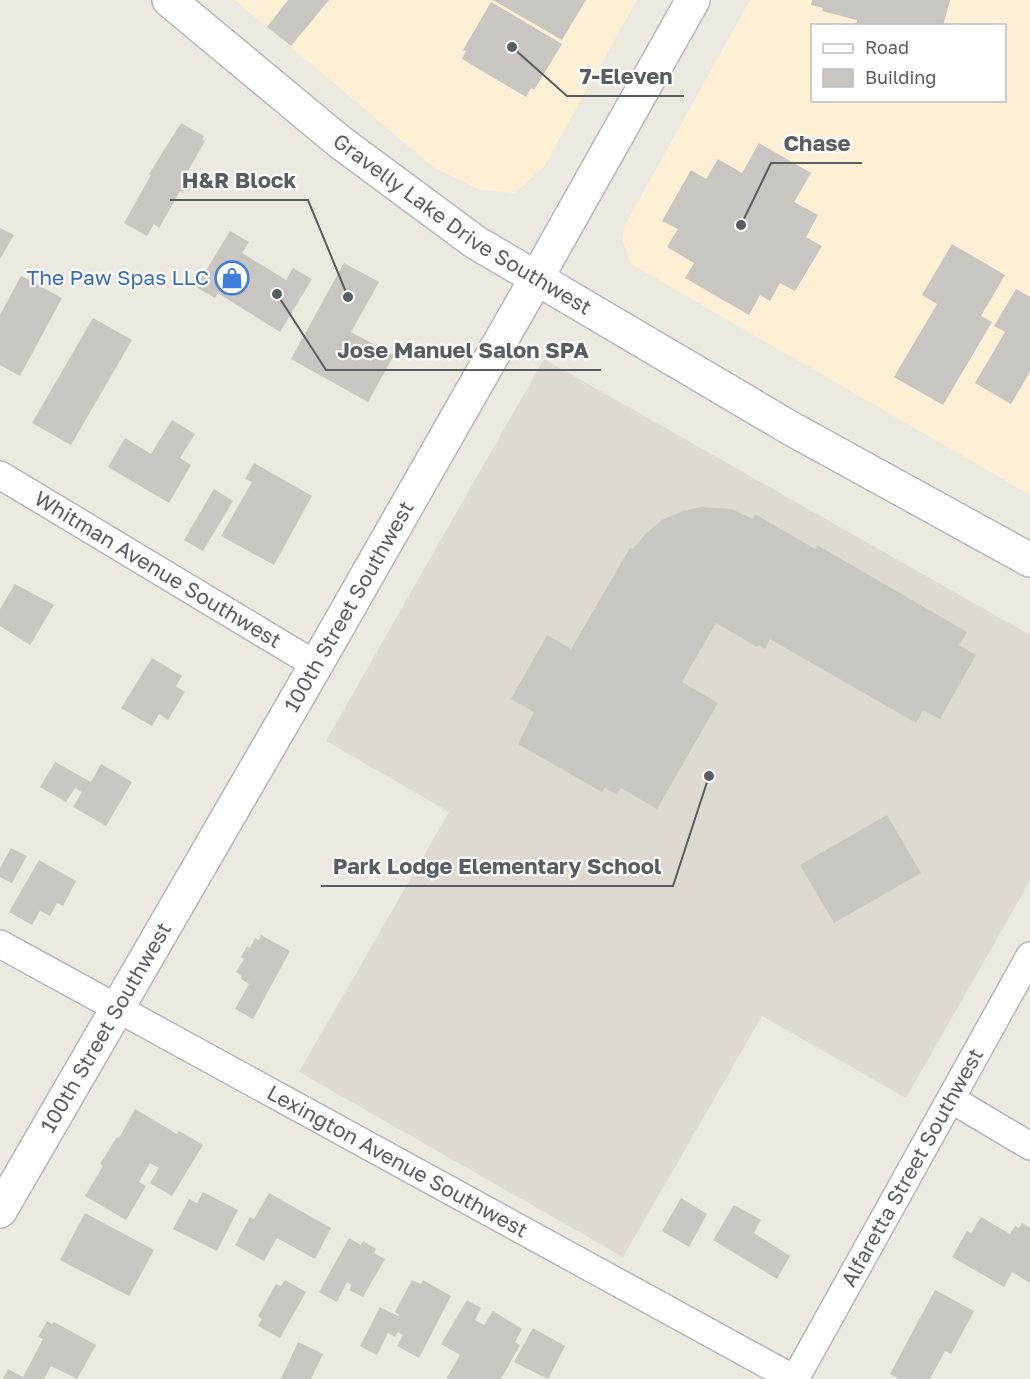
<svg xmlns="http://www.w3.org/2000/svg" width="1030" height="1379" font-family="'Golos Text',sans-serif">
<rect width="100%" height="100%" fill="#ece9e0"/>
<path fill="#fdf0d4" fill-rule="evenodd" d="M235,0H637L543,168L515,193L480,190L433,167Z
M750,0H1030V495L631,264L622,238L625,225ZM812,26H1004V100H812Z"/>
<path fill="#dedad1" d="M544,359L1030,635V881L906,1098L762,1016L623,1257L299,1072L449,812L326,741Z"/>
<path fill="#c9c5c0" d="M288,0H329L291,46L267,27Z
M493,0H586L562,40Z
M812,0H950L943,26H856L857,20L822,11L823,8L811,5Z
M491,2L562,44L534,90L531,88L526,97L462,59L466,51L463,50Z
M181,123L204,136L202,139L205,141L188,171L193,174L191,177L196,180L189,191L184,190L183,193L180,191L159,228L154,224L147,236L124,223L151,175L149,174Z
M759,143L811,173L794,202L818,215L806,237L822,246L795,291L780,283L770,301L760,295L749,315L685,278L694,263L667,247L678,229L662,221L691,170L706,179L718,159L742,173Z
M0,228L14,235L0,259Z
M230,231L249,242L242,253L286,280L293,268L312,279L280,332L218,293L215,298L196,287Z
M952,244L1005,275L981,316L992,322L943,405L894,377L937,304L922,295Z
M344,263L379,282L351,332L394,355L368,402L291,359Z
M21,276L62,298L20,376L0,365V315Z
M1016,289L1030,297V372L1011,404L975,383L1005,332L994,326Z
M93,318L132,340L71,445L32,423Z
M172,420L195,434L180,458L191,465L169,503L108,467L125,438L151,454Z
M254,463L312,496L274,565L221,536L252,482L245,479Z
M214,489L233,501L203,551L184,540Z
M701,507L731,509L753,519L755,514L815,549L817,545L967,632L959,645L976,655L940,719L923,710L916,723L770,639L765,649L759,645L757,647L716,623L682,682L718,703L657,809L621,788L617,795L605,788L602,792L518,744L534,712L511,699L547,635L571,649L630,548L633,549L645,534L662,520L683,511Z
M15,584L54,605L30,645L0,626V609Z
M152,658L182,676L176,686L185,692L168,720L159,714L152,726L121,708Z
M55,762L91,782L101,764L132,782L106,826L73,807L82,792L75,788L66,802L40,787Z
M887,815L921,873L834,923L800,865Z
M11,848L27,856L12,883L0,877V868Z
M39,860L76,881L63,906L57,903L50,916L40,911L32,925L9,912Z
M261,935L290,951L253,1019L235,1009L249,984L241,979L242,976L236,972L244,959L241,957L247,946L250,948L255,938L259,940Z
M135,1109L177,1134L179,1131L203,1145L172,1196L150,1183L159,1168L150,1163L139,1182L146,1186L126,1220L85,1196L103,1166L100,1164L117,1137L119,1138Z
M203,1192L238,1210L217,1251L173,1229L189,1199L197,1203Z
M269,1193L331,1228L315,1259L277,1238L264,1261L235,1245L250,1217L254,1219Z
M681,1198L707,1214L689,1247L662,1231Z
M734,1205L761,1220L754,1233L790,1256L777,1279L713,1240Z
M85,1213L154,1250L129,1296L60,1260Z
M981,1217L1010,1234L1015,1226L1019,1228L1022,1223L1030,1228V1283L1012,1272L1004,1287L952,1257L967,1231L971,1233Z
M349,1238L361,1245L363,1241L376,1249L374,1253L385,1259L363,1297L349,1290L352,1285L347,1282L337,1302L319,1292Z
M285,1280L306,1292L280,1338L258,1326L262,1319L258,1316L276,1284L281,1286Z
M412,1280L421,1284L423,1280L451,1296L419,1358L397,1346L403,1335L398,1332L395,1337L388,1333L377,1355L360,1346L380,1307L398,1316L399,1315L395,1312Z
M935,1290L974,1311L951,1354L945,1351L930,1379H899L890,1374Z
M467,1300L481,1308L475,1320L484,1325L493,1311L522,1329L515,1342L520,1345L501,1379H446L460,1355L441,1344Z
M47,1321L52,1324L54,1322L96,1345L77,1379L51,1366L44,1379H3L8,1369L23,1377L43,1339L38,1337Z
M533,1328L565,1346L548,1379L514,1362Z
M298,1342L323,1354L311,1379H281Z"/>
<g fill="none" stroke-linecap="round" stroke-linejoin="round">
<g stroke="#b3b7bb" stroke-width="30">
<g id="minor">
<path id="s1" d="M0,475L316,665"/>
<path id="s2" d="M0,944L794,1379"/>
<path d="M951,1099L1030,1146"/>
<path id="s3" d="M795,1379L1030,956"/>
</g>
</g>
<g stroke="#b3b7bb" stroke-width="36">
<g id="tertiary">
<path id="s4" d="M0,1211L316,665L536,279"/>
</g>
</g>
<g stroke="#b4b8bd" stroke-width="36">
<g id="secondary">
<path id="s5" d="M169,0L340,142L475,242L792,429L1030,560"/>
<path d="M536,279L693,0"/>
</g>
</g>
<use href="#minor" stroke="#fff" stroke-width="27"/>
<use href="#tertiary" stroke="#fff" stroke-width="33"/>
<use href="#secondary" stroke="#fff" stroke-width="33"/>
</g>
<defs>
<g id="shop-ring" transform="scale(1.725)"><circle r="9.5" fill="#fff" stroke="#3f7fe0" stroke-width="1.5"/><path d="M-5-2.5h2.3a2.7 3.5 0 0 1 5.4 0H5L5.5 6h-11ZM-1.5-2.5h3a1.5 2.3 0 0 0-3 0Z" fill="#3f7fe0"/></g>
</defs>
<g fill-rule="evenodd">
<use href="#shop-ring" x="232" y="278"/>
</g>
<g text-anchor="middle" stroke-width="4.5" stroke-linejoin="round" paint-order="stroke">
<g font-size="21" fill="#595d61" stroke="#fff">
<text dy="7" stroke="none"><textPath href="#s5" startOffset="370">Gravelly Lake Drive Southwest</textPath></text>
<text dy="7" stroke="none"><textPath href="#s1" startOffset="184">Whitman Avenue Southwest</textPath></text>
<text dy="7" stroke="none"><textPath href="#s4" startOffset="698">100th Street Southwest</textPath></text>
<text dy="7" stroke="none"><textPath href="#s4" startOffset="212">100th Street Southwest</textPath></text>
<text dy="7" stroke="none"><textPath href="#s2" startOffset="453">Lexington Avenue Southwest</textPath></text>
<text dy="7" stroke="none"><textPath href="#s3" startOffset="242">Alfaretta Street Southwest</textPath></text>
</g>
<g font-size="21" fill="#366cbe" stroke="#fff" text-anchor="end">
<text x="209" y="285">The Paw Spas LLC</text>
</g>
</g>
<path fill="none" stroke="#595d61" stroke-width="2" d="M512 47L567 96H684M741 225L771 163H862M348 297L308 200H170M277 294L326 370H601M709 776L673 886H321"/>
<g fill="#595d61" stroke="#fff" stroke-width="2">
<circle cx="512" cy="47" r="6"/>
<circle cx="741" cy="225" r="6"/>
<circle cx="348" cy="297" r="6"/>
<circle cx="277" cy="294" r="6"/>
<circle cx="709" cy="776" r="6"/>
</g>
<g font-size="22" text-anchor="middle" font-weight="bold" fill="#595d61" stroke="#fff" stroke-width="4.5" stroke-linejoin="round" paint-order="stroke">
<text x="626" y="84">7-Eleven</text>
<text x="817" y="151">Chase</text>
<text x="239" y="188">H&amp;R Block</text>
<text x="463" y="358">Jose Manuel Salon SPA</text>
<text x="497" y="874">Park Lodge Elementary School</text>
</g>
<rect x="811" y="24" width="195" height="78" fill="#ffffff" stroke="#bdbec0" stroke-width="1.5"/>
<rect x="823" y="44" width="30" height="9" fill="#ffffff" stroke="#bdbec0" stroke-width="1.5"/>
<text x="865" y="54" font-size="18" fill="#595d61">Road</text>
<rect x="823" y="69" width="30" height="18" fill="#c9c5c0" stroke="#bdbec0" stroke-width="1.5"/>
<text x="865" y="84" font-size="18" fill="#595d61">Building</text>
</svg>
